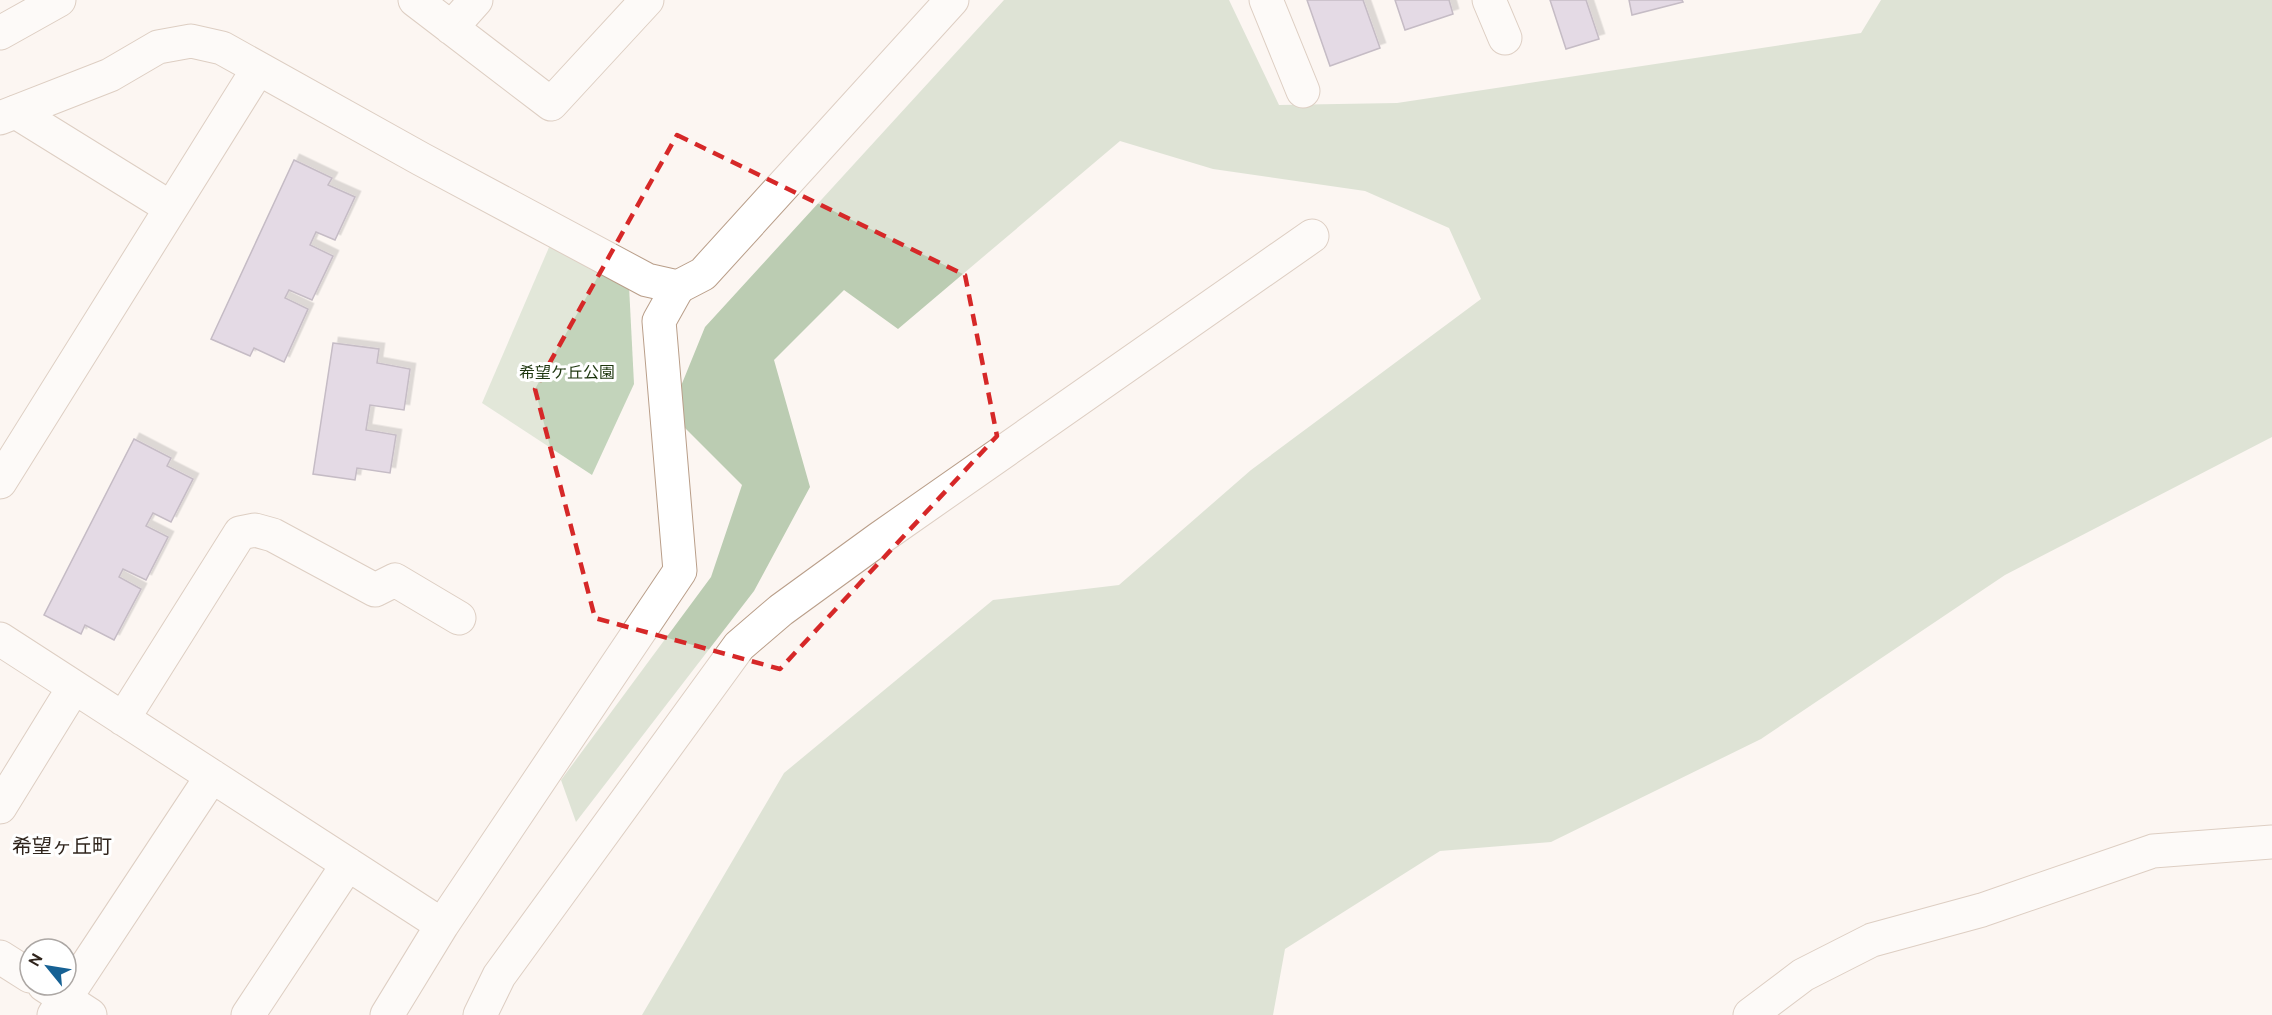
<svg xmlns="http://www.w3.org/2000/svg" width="2272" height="1015" font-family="Ubuntu,'Noto Sans JP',sans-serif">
<defs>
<filter id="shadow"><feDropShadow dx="5.5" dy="-5.5" stdDeviation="0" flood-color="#0004"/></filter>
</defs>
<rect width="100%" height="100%" fill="#fcf6f2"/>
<path fill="#c3d4bb" d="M550,245L629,286L634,384L592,475L482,403Z"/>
<path fill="#bbccb2" d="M1004,0H1229L1279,105L1397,103L1861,33L1881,0H2272V437L2005,575L1761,739L1551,842L1440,851L1285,949L1273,1015H642L784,773L993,600L1119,585L1251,470L1481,299L1449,228L1365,191L1213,169L1120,141L898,329L844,290L774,360L810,487L754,591L576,822L561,780L711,577L742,485L670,413L705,327Z"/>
<path fill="#c8b8d4" stroke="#83748e" stroke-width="1.5" filter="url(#shadow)" d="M1307,0H1363L1380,48L1330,66Z
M1395,0H1449L1453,14L1405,30Z
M1550,0H1586L1599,39L1566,49Z
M1629,0H1682L1683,2L1632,15Z
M294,160L332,178L328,185L355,197L335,240L316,232L310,245L333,256L312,300L289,290L285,298L308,309L284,362L254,348L250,356L211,339Z
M333,343L379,349L377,363L410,369L404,410L370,405L366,430L396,435L390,473L357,468L355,480L313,474Z
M134,439L171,458L167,466L193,479L171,522L153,513L146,526L168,537L146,580L123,569L119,577L141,589L114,640L85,625L81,634L44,615Z"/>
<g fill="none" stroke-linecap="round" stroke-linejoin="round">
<g stroke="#b99e89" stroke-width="35">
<path id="minor" d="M415,0L551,104L647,0
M1266,0L1303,91
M1489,0L1505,38
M451,28L476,0
M0,33L59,0
M16,112L171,208
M0,482L258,69
M0,639L442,925L387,1015
M123,719L240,533L255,530L273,535L375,590L395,580L459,618
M0,807L74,687
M442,925L680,571L659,321L678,287
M0,957L30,976
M44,985L90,1015
M54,1015L212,776
M248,1015L348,864
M480,1015L499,976L739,646L781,610L880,538L1312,236
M1750,1015L1803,975L1872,940L1982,910L2153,851L2272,842"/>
</g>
<g stroke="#b99e89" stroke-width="35">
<path id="tertiary" d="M0,118L110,75L158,47L191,41L222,48L421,159L647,280L678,287L703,274L952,0"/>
</g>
<use href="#minor" stroke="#fff" stroke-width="33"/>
<use href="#tertiary" stroke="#fff" stroke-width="33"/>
</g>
<path d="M0 0H2272V1015H0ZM677,135L965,275L997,436L780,669L595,618L535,389Z" fill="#fcf6f2" fill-opacity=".55" fill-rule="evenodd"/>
<path fill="none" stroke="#d62828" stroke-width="4.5" stroke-dasharray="12 8" stroke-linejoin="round" d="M677,135L965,275L997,436L780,669L595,618L535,389Z"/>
<g text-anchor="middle" stroke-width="6" stroke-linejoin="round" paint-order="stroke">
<g font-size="16" fill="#1d360e" stroke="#fff">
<text x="567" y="378">希望ケ丘公園</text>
</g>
<g font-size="20" fill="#2f241c" stroke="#fff">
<text x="62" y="853">希望ヶ丘町</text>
</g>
</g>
<g transform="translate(48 967) rotate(300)"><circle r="28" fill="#ffffff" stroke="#aca7a4" stroke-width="1.5"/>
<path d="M0-4.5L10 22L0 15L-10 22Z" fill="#166194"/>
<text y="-9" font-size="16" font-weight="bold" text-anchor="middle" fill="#2f241c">N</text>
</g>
</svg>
